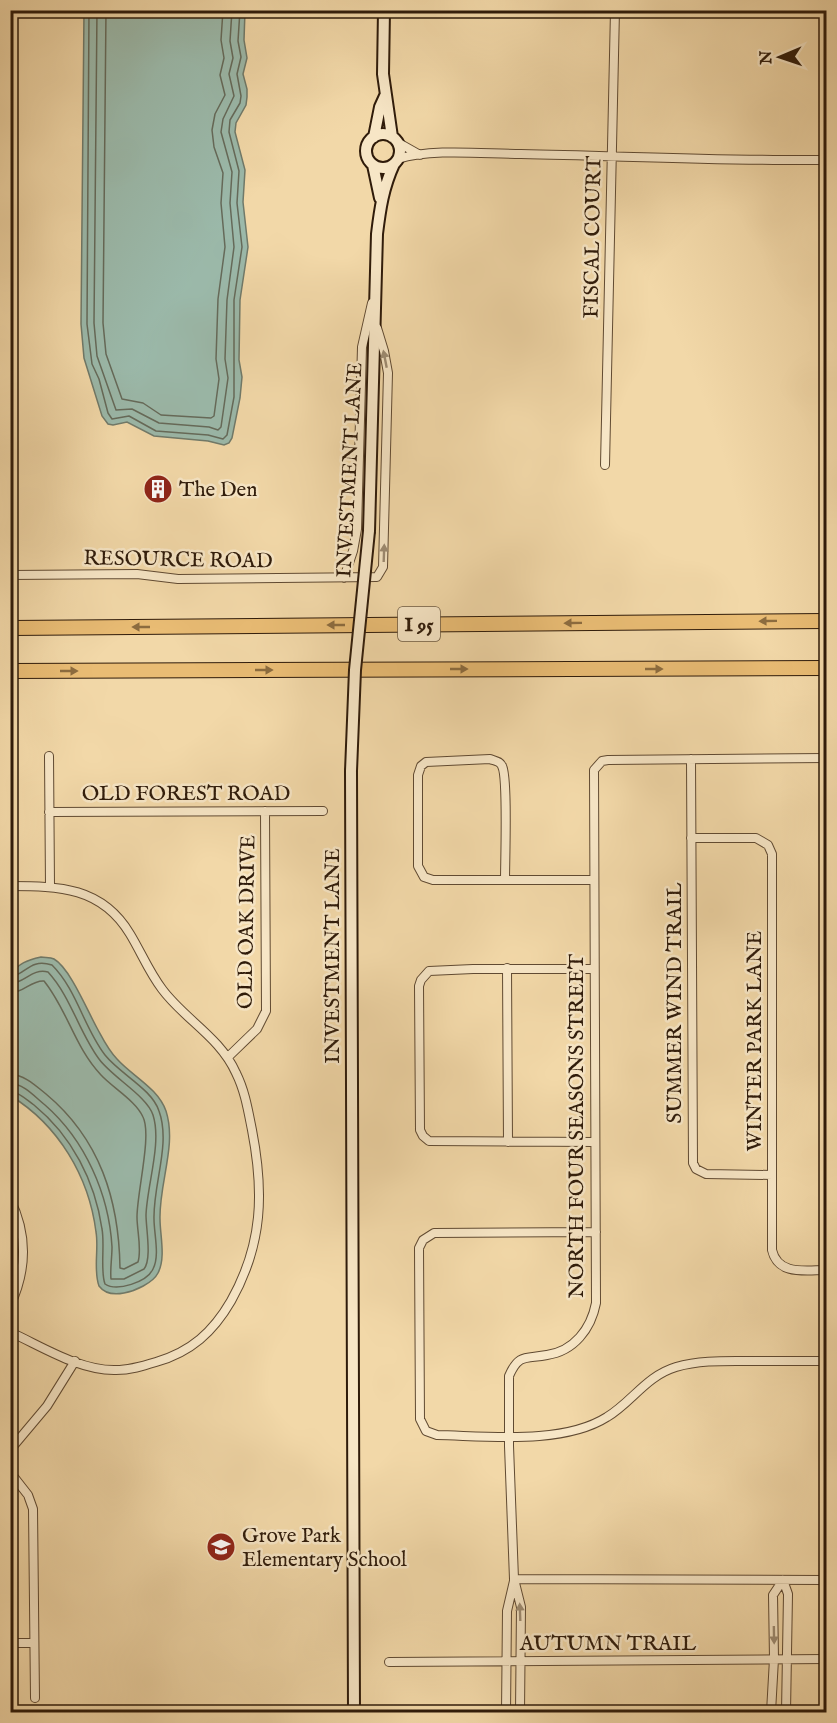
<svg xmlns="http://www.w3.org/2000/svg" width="837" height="1723" font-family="'IM FELL English',serif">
<rect width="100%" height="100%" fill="#f2d8a8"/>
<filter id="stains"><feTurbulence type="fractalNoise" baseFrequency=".00333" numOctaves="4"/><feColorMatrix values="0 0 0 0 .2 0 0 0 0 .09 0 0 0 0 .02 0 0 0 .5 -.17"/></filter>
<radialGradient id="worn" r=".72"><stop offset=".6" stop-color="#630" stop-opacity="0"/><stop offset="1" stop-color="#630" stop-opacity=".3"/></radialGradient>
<path fill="#9bb9aa" stroke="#707a6a" stroke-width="1.5" d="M84,11H245L244,40L247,58L243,74L247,89V97L246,105L236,123L235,132L245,170L243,202L248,247L240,300L239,360L242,377L240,398L232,438L229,443L224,445L208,441L154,436L127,422L113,425L108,424L102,416L84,358L81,324Z
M41,957C45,958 50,957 54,959C70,968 88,1012 97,1028C103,1039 108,1050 117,1059C132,1076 158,1088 166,1111C177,1145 159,1183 160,1219C160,1235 166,1258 158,1273C153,1283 135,1291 124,1293C114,1295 105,1294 99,1286C93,1270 99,1249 96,1232C89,1176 58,1125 11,1096V975C18,963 28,960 41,957Z"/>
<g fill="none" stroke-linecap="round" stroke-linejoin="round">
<path stroke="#656a5a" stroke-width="1.5" d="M89,10L87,324L92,364L99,379L108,413L112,419L129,416L156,431L208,435L223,439L227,435L234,397V300L242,247L237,203L239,171L229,132L230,120L240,103L241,96L237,74L241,57L238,41L240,10
M97,10L94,323L97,356L116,410L132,409L159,423L209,427L218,430L221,427L228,378L225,359L227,300L234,247L230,203L232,172L221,132L223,119L234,96L229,74L233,58L230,41L232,10
M106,10L103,323L106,354L122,399L143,403L161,415L211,418L214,416L219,379L216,359L218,299L225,247L221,203L223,173L214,147L212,130L215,114L225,95L220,75L224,58L221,40L223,10
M10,977C26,975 29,958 52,965C77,990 84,1028 105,1055C120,1074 152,1089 159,1111C171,1144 153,1184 154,1219C154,1234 160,1256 153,1269C147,1282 117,1292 105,1284C100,1271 105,1245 102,1229C95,1181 72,1136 34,1105C27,1100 19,1092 10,1091
M10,984C25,983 32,968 48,972C71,997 79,1032 99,1059C112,1077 147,1096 153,1115C162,1143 147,1185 146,1215C146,1229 152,1259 144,1269L124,1279H111C110,1269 112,1258 112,1247C109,1194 85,1140 45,1105C35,1097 24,1084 10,1083
M10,993C24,993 31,980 44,981C67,1009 75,1048 101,1075C113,1088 136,1101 143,1117C152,1135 137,1192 137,1217C137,1231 142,1249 138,1262L124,1269L120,1268C119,1200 100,1139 46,1094C36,1086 25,1075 10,1074"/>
<g stroke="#604a32" stroke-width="10">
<path id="street" d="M397,142L420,155
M398,159C432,148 485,154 521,154C623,156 725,161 826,160
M605,465L615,10
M10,575L137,574L178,579L377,577L383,567L388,373L384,351L377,328
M344,578L353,551L357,529L362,347L372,303
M49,756L50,886
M691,759L693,1163L696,1169L706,1174L772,1175
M49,812L323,811
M691,838H756L768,845L772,854V1250C778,1276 806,1270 826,1270
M505,880C505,861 508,777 502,766C500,761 495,761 490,759L426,762L421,766L418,775V866L424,877L433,880H593
M10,886C59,886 102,887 130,934C141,952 149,972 162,989C184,1019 220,1037 236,1073C245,1091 248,1110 252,1130C264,1192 263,1244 231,1301C213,1332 191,1352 156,1362C143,1366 130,1370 116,1370C80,1371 43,1347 10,1332
M507,968L508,1142
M594,969H473L429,971L421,980L419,986L420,1130L423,1136L429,1141L595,1142
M228,1057L257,1029L266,1011L265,811
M10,1199C28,1235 27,1270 10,1306
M596,1232L434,1233L423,1240L419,1248L420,1419L426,1431L437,1435C487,1436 563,1445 607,1417C632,1402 646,1376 676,1367C700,1360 725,1361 749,1361C775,1361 801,1361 826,1361
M10,1450L47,1406L75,1361
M10,1472L28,1495L33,1509L35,1698
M514,1579L826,1580
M783,1580L788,1594L786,1712
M10,1643H34
M389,1662L826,1659
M506,1712L507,1611L514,1581
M520,1712L521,1607L514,1579L509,1446V1376C519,1353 526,1359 547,1355C574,1351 591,1329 596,1303L594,770L602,761L608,760L826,758
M771,1712L774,1659L773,1595L783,1580"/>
</g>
<g stroke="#2f1b0a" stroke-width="14">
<path id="secondary" d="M384,10L383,74L392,137
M366 151a17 17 0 1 1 34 0a17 17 0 1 1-34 0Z
M374,137L380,107L385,96
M373,165L380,198
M369,531L377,234C380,209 383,188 394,164
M351,771L354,1712"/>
</g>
<g stroke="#2f1b0a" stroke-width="16">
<path id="highway" d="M10,628L826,621
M10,671L826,668"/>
</g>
<use href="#street" stroke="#f7e6c6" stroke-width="8"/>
<use href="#secondary" stroke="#f7e6c6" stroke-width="10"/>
<use href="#highway" stroke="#e9bc74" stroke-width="14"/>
<g stroke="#2f1b0a" stroke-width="14" stroke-linecap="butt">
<path id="secondary-bridge" d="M351,771L355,670L369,531"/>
</g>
<use href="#secondary-bridge" stroke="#f7e6c6" stroke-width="10"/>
</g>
<defs><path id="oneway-solid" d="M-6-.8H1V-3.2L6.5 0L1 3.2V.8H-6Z" transform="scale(1.5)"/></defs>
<g fill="#9d8b71">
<use href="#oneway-solid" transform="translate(385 359) rotate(-101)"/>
<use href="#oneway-solid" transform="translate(384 553) rotate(-88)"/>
<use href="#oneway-solid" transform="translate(520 1612) rotate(-92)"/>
<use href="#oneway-solid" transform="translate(774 1635) rotate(89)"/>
</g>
<g fill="#8c6c3f">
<use href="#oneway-solid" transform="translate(768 621) rotate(179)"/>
<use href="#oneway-solid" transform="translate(573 623) rotate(179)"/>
<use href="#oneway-solid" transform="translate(336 625) rotate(180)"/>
<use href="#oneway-solid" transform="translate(141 627) rotate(180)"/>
<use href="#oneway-solid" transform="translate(459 669)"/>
<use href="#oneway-solid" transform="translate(654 669)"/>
<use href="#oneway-solid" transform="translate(264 670)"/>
<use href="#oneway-solid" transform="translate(69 671)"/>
</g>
<defs>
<g id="building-disc" transform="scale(1.5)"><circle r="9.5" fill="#8f2418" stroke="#f7e6c6"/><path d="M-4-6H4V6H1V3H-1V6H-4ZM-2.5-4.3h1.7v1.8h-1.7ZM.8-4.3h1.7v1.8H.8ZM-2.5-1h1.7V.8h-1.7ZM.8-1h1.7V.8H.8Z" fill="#fff"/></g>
<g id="school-disc" transform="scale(1.5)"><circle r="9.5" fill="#8f2418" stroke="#f7e6c6"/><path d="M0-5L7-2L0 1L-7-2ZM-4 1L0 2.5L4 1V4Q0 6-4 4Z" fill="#fff"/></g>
</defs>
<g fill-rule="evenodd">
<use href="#building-disc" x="158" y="489"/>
<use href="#school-disc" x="221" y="1547"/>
</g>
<g text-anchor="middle" stroke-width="5" stroke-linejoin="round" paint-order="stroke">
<rect fill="#f7e6c6" stroke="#6b5842" stroke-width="1.5" x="398" y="607" width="42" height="34" rx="4.5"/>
<g font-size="20" font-weight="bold" fill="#2f1b0a">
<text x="419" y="631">I 95</text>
</g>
<g font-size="21" fill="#2f1b0a" stroke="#f7e6c6">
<text transform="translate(592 237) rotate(-89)" y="7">FISCAL COURT</text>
<text transform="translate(349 470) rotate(-87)" y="7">INVESTMENT LANE</text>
<text transform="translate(178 559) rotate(1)" y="7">RESOURCE ROAD</text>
<text x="186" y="800">OLD FOREST ROAD</text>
<text transform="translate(246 922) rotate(-89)" y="7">OLD OAK DRIVE</text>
<text transform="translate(332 956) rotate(-90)" y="7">INVESTMENT LANE</text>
<text transform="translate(674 1003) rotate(-90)" y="7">SUMMER WIND TRAIL</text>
<text transform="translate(754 1041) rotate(-90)" y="7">WINTER PARK LANE</text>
<text transform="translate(576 1126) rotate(-90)" y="7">NORTH FOUR SEASONS STREET</text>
<text x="608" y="1650">AUTUMN TRAIL</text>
</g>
<g font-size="21" fill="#2f1b0a" stroke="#f7e6c6" text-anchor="start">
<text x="179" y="496">The Den</text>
<text x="242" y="1542">Grove Park<tspan x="242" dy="24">Elementary School</tspan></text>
</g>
</g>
<rect width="837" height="1723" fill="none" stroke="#f2d8a8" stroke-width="36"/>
<rect x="12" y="12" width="813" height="1699" fill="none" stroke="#2f1b0a" stroke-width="3"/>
<rect x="18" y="18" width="801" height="1687" fill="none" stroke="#2f1b0a" stroke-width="1.5"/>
<g transform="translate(780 57) rotate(268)" stroke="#f7e6c6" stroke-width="4.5" paint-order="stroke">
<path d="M0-4.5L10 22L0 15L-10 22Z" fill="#2f1b0a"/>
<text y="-9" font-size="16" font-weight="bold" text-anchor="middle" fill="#2f1b0a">N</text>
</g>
<rect width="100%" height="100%" filter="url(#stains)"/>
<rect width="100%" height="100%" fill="url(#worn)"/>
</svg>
